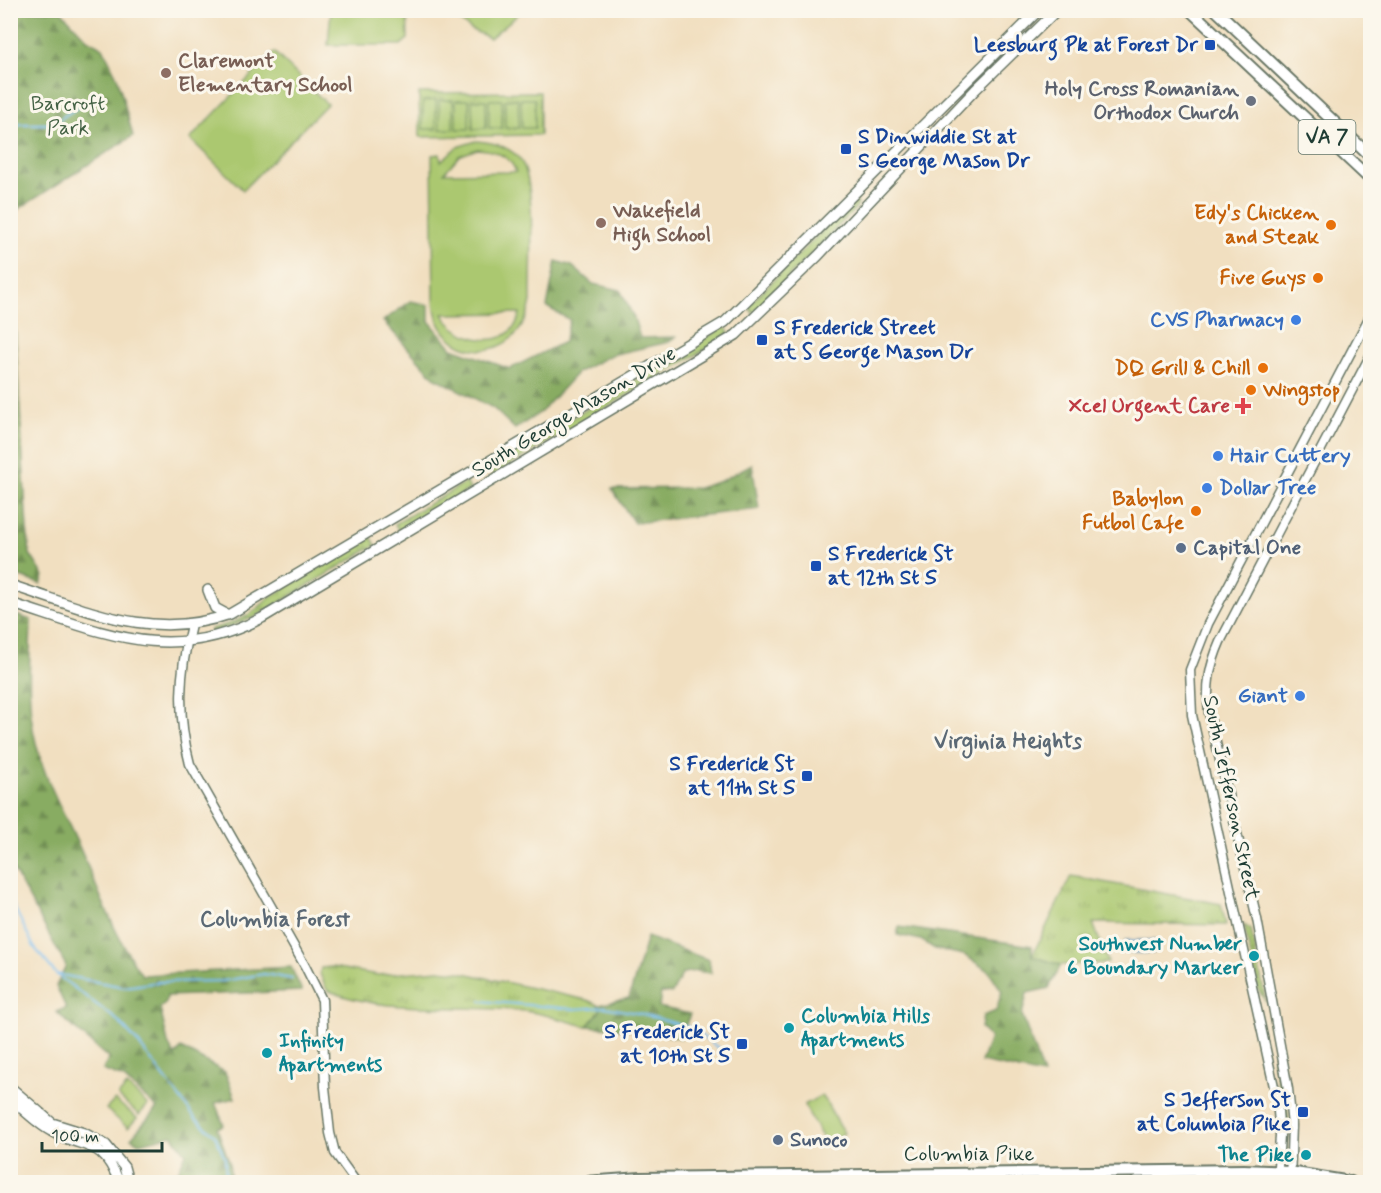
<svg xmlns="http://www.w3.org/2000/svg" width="1381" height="1193" viewBox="0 0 1381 1193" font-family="Mynerve,sans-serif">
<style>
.grass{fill:url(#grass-tufts);stroke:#658252;stroke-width:1.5}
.forest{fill:url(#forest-firs);stroke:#54744b;stroke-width:1.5}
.garden{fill:#abc86f;stroke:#658252;stroke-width:1.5;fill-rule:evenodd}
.water{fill:url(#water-rules);stroke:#4c7e92;stroke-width:1.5}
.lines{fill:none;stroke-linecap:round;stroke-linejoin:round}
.stream{stroke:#7abff1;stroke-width:2}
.tertiary-casing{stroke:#687665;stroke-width:11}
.secondary-casing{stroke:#687665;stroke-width:12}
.primary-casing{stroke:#687665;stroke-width:14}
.tertiary{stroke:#fff;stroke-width:8}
.secondary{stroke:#fff;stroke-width:9}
.primary{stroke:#fff;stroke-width:10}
.transit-dot{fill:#1a4fb4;stroke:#fbf7ec;stroke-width:2}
.education-dot{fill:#8d6e63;stroke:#fbf7ec;stroke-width:2}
.worship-dot{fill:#6b7280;stroke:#fbf7ec;stroke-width:2}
.food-dot{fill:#e8710a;stroke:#fbf7ec;stroke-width:2}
.shop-dot{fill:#3f7fe0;stroke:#fbf7ec;stroke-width:2}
.health-dot{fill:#e0444e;stroke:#fbf7ec;stroke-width:2}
.service-dot{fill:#5c6f8a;stroke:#fbf7ec;stroke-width:2}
.culture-dot{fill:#0f9aa8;stroke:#fbf7ec;stroke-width:2}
.labels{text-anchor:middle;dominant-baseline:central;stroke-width:6;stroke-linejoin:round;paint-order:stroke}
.shield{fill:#fbf7ec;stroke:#61756b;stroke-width:1.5}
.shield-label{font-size:20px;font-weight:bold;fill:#1f3d34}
.transit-label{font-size:21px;font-weight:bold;fill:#164399;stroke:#fbf7ec;text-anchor:end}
.education-label{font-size:21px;font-weight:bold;fill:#785e54;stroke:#fbf7ec;text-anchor:start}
.worship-label{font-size:21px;font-weight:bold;fill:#5b616d;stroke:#fbf7ec;text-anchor:end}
.park-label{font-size:21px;fill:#426043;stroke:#fbf7ec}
.food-label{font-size:21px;font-weight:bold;fill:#c56008;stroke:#fbf7ec;text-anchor:end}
.shop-label{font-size:21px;font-weight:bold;fill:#366cbe;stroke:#fbf7ec;text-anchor:end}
.health-label{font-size:21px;font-weight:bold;fill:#be3a42;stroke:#fbf7ec;text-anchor:end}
.street-label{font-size:21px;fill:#1f3d34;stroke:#fbf7ec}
.service-label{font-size:21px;font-weight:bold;fill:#4e5e75;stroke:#fbf7ec;text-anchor:start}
.culture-label{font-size:21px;font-weight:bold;fill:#0d838f;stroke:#fbf7ec;text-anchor:end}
.neighbourhood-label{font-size:22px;font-weight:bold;fill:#5b6975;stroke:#fbf7ec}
</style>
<defs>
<pattern id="grass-tufts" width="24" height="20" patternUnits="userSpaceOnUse" patternTransform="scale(1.5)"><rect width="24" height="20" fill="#abc86f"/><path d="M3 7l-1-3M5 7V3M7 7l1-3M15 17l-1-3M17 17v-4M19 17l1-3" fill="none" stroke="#8ba45c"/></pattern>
<pattern id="forest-firs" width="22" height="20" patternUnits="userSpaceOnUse" patternTransform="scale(1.5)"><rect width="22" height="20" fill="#88ac62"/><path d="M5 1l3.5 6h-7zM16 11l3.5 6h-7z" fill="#6f8d52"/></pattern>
<pattern id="water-rules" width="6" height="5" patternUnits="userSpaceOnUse" patternTransform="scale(1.5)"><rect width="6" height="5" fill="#7abff1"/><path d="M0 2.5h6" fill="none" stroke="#639cc4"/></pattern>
</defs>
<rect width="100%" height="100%" fill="#fbf7ec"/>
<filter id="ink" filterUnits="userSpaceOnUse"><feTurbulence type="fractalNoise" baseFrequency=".0167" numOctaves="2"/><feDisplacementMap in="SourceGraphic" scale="12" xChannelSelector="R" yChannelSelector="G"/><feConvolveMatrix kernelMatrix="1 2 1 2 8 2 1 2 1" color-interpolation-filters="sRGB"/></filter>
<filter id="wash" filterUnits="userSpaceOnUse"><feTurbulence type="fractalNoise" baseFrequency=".008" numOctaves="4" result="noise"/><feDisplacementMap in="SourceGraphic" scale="24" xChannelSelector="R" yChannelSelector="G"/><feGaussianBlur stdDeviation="1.35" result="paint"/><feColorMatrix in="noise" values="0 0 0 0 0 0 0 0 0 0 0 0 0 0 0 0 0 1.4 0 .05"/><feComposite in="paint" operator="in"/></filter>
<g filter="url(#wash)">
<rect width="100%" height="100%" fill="#f1dfc0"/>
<!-- grass -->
<path class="grass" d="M540,92V135L420,137L419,93Z
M854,199L858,204L857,207L753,313L748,306Z
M725,326L729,333L718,342L493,475L489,468Z
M466,482L470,489L399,531L395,524Z
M371,537L376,545L255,617L212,633L211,629C234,623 253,616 268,598Z
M1071,876L1221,904L1226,925L1093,923L1108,963L1061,965L1032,956Z
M1244,925L1251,930L1266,1002L1258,989Z
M332,967L378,975L439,970L459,972L587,1000L599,1005L600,1011L587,1026C566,1022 545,1013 524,1011C463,1004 384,1015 327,990L320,974L321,968Z
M1277,1056L1289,1122L1286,1156L1283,1153V1107L1273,1059Z"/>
<!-- forest -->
<path class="forest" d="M11,10L61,11L87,39L103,48L117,77L133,136L11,214Z
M10,235L27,529L30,554L44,576L41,584L11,574Z
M556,261L572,266L593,284L620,290L634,318L640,338L676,337L669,342L611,355L578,372L541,412L515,429L493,408L434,377L383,321L411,301L429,305V321L452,348L510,369L564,342L570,320L547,307Z
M752,464L759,509L634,523L612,489L698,488L721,481Z
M11,613L31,620C30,660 26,703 36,743C45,781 66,817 82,853C100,894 116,939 142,975L291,967L302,991L167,996L166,1003L160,1008L168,1043L175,1056L181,1048L225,1072L235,1098L215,1103L224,1125L217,1128L229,1162L231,1182H138L137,1179L178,1172L186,1153L172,1135L139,1143L131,1138L157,1108L123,1078L103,1070L109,1059L56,1012L66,1008L56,986L66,966L11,865Z
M899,927L1032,946V956L1061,965L1049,988L1027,993L1022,1015L1043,1075L981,1062L990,1038L981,1028L983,1016L996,1011L1002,991L989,971L964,955L935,949L921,940L897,935Z
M647,937L709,960L711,973L696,971L683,973L672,993H661L659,1007L690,1014L681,1038L638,1030L587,1026L600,1011L599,1005L629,998Z"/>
<!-- garden -->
<path class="garden" d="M331,10L407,11L408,39L401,45H328Z
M447,11H522L490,38L472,30Z
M274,52L327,104L243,190L190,139Z
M518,99L519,128H505V100Z
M521,99H535V128H522Z
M436,100V129H423V101Z
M439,100H453V129H440Z
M456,100H469V129H456Z
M472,100H486V128L473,129Z
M489,100H502V128H489Z
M476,141C493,142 511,146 521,161C537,185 530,270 531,301C519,369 436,364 434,299L432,155L440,154L441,161L457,147ZM477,149C494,150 510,155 516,172L444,173L459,156ZM520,313C512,353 458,343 443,314Z
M127,1086L148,1105L139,1115L118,1096Z
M822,1095L844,1133L826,1144L804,1105Z
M115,1100L137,1118L128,1128L106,1109Z"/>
<!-- water -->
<path class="water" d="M1125,940H1154V953H1125Z"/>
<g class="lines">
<!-- stream -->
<path class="stream" d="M10,130L20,124H55C62,117 79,105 89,103
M10,899L34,947L56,974L117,1020L139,1044L195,1118L215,1135L225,1158L226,1182
M56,974L124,987L159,982L223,981L264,974L292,979
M481,1001L574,1009L605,1007L642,1014L691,1028L728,1055"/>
</g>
</g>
<g filter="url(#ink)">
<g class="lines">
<defs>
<path id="tertiary" d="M191,625C179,673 177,716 190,764L305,966L322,1000L325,1087L330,1133L335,1153L356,1182
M1277,1182L1280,1135L1277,1100L1192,715L1190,670L1208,624L1370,316
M1290,1182L1292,1125L1288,1089L1257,919L1209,713C1206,687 1209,667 1220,642L1370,356"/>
<path id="secondary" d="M10,585C86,609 151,642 230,614L725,322L1039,10
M208,590L215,608L228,615
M10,603C103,632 169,666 262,618L736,335L818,256L975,90L1057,10
M10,1087L52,1123L84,1133L106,1145L124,1167L128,1182
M10,1098C23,1109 36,1123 51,1131C84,1151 101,1136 119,1182"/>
<path id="primary" d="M1190,10L1370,179
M1216,10L1370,156
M586,1182L641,1178L1244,1170L1289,1172L1351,1182
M1137,1182H1251"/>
</defs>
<!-- tertiary casing -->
<use href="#tertiary" class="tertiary-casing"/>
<!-- secondary casing -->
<use href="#secondary" class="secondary-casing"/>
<!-- primary casing -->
<use href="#primary" class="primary-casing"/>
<!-- tertiary -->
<use href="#tertiary" class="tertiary"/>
<!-- secondary -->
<use href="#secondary" class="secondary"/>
<!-- primary -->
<use href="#primary" class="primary"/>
</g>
</g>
<!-- markers -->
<g class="transit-dot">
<rect x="1204" y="39" width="12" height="12" rx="3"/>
<rect x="840" y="143" width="12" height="12" rx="3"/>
<rect x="756" y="334" width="12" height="12" rx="3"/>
<rect x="810" y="560" width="12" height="12" rx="3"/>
<rect x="801" y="770" width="12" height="12" rx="3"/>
<rect x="736" y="1038" width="12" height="12" rx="3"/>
<rect x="1297" y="1106" width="12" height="12" rx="3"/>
</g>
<g class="education-dot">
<circle cx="166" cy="73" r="6"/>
<circle cx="601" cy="223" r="6"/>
</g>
<circle class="worship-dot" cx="1251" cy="101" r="6"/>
<g class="food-dot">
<circle cx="1331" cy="225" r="6"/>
<circle cx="1318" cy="278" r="6"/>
<circle cx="1263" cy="368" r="6"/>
<circle cx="1251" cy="390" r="6"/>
<circle cx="1196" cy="511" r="6"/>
</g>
<g class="shop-dot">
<circle cx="1296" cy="320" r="6"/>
<circle cx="1218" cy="456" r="6"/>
<circle cx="1207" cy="488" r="6"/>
<circle cx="1300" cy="696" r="6"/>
</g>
<path class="health-dot" d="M1240 397h6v6h6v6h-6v6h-6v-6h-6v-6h6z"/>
<g class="service-dot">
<circle cx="1181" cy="548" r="6"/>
<circle cx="778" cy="1140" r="6"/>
</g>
<g class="culture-dot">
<circle cx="1254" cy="956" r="6"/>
<circle cx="789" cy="1028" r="6"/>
<circle cx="267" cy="1053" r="6"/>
<circle cx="1306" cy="1155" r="6"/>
</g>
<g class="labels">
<!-- shield labels -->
<rect class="shield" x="1298.5" y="120" width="57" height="34" rx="4.5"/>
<g class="shield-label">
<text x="1327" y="137">VA 7</text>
</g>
<!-- transit labels -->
<g class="transit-label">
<text x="1198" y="45">Leesburg Pk at Forest Dr</text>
<text x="858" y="137" text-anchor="start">S Dinwiddie St at<tspan x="858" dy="24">S George Mason Dr</tspan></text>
<text x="774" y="328" text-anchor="start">S Frederick Street<tspan x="774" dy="24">at S George Mason Dr</tspan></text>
<text x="828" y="554" text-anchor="start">S Frederick St<tspan x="828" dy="24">at 12th St S</tspan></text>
<text x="795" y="764">S Frederick St<tspan x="795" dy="24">at 11th St S</tspan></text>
<text x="730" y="1032">S Frederick St<tspan x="730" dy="24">at 10th St S</tspan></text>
<text x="1291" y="1100">S Jefferson St<tspan x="1291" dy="24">at Columbia Pike</tspan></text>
</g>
<!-- education labels -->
<g class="education-label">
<text x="178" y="61">Claremont<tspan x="178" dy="24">Elementary School</tspan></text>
<text x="613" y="211">Wakefield<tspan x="613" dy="24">High School</tspan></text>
</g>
<!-- worship labels -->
<g class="worship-label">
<text x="1239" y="89">Holy Cross Romanian<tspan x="1239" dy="24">Orthodox Church</tspan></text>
</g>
<!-- park labels -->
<g class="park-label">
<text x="68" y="104">Barcroft<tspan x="68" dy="24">Park</tspan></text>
</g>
<!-- food labels -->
<g class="food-label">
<text x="1319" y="213">Edy's Chicken<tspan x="1319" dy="24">and Steak</tspan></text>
<text x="1306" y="278">Five Guys</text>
<text x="1251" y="368">DQ Grill &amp; Chill</text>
<text x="1263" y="390" text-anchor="start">Wingstop</text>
<text x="1184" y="499">Babylon<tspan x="1184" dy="24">Futbol Cafe</tspan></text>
</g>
<!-- shop labels -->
<g class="shop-label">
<text x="1284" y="320">CVS Pharmacy</text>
<text x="1230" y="456" text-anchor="start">Hair Cuttery</text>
<text x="1219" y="488" text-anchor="start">Dollar Tree</text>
<text x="1288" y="696">Giant</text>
</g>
<!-- health labels -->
<g class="health-label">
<text x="1230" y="406">Xcel Urgent Care</text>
</g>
<!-- street labels -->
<g class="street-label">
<text transform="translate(574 412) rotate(-31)">South George Mason Drive</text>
<text transform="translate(1231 798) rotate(78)">South Jefferson Street</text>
<text x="969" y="1154">Columbia Pike</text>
</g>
<!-- service labels -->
<g class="service-label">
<text x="1193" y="548">Capital One</text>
<text x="790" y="1140">Sunoco</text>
</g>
<!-- culture labels -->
<g class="culture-label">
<text x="1242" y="944">Southwest Number<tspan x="1242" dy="24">6 Boundary Marker</tspan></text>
<text x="801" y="1016" text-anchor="start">Columbia Hills<tspan x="801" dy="24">Apartments</tspan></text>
<text x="279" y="1041" text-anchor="start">Infinity<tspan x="279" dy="24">Apartments</tspan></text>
<text x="1294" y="1155">The Pike</text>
</g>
<!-- neighbourhood labels -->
<g class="neighbourhood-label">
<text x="1008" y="742">Virginia Heights</text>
<text x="275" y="920">Columbia Forest</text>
</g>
</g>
<!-- margin -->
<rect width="1381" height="1193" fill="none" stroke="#fbf7ec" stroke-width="36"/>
<!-- scale -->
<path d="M42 1142v9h120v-9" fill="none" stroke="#1f3d34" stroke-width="3"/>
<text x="51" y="1142" font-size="18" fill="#1f3d34" stroke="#fbf7ec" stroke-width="4.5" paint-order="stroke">100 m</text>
</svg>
